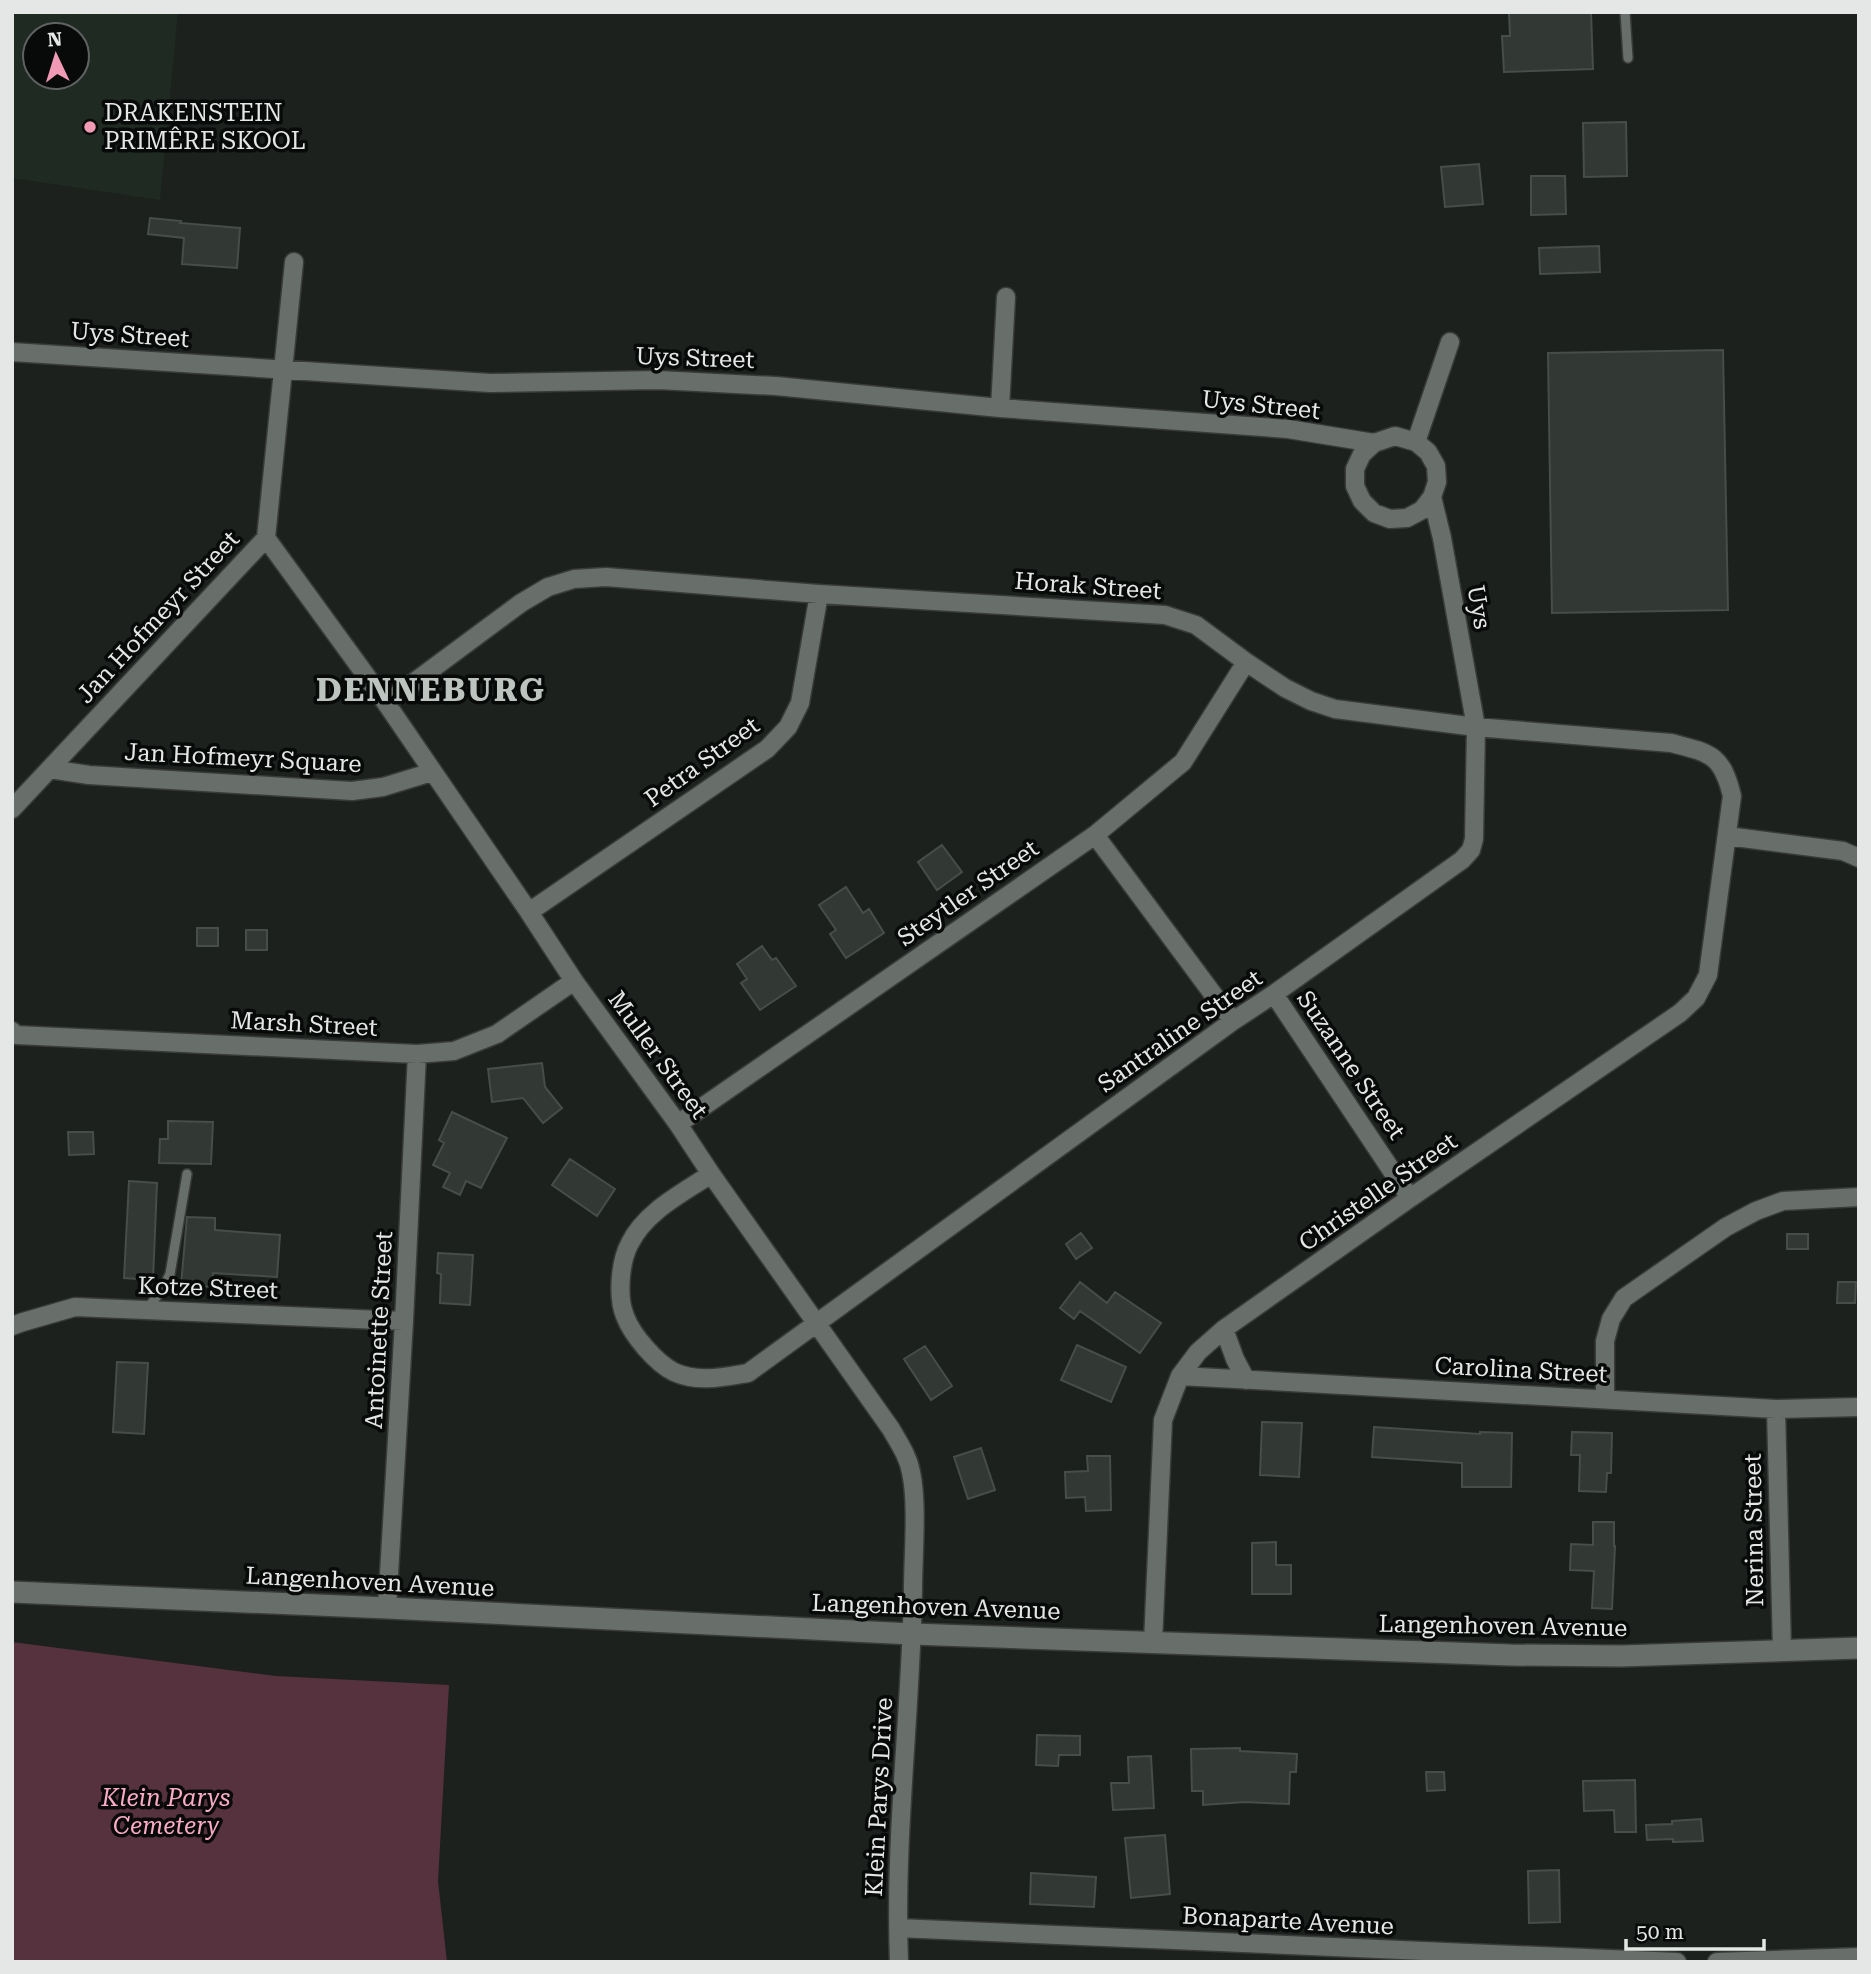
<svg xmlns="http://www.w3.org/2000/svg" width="1871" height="1974" viewBox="0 0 1871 1974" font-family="'Roboto Serif',serif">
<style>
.built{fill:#1f2a23;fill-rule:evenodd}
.green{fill:#56313e}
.building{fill:#323834;stroke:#474d49;stroke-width:2}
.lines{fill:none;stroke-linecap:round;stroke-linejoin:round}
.service-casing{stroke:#383b39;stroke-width:12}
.minor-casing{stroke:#383b39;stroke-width:21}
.tertiary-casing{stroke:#383b39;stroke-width:24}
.service{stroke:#686e6a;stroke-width:9}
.minor{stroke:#686e6a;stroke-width:18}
.tertiary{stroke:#686e6a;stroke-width:21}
.poi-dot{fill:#f09ab6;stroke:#080a09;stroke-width:2.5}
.labels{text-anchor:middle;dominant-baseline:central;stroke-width:7;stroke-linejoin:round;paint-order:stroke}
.poi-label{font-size:24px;fill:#e4e7e5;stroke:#080a09;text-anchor:start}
.street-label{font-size:24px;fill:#e4e7e5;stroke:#080a09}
.park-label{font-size:24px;font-style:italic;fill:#fbabc5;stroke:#080a09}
.district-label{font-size:32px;font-weight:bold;letter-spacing:2px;fill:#bdc4bf;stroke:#080a09}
</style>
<rect width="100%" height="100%" fill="#1c211e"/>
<!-- built -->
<path class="built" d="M12,12H178L160,200L12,178ZM35,35H77V77H35Z"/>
<!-- green -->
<path class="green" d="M12,1642L276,1676L449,1685L438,1881L447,1962H12Z"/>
<!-- building -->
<path class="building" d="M1509,12H1591L1593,69L1504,72L1502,36H1510Z
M1626,122L1627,176L1584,177L1583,123Z
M1479,164L1483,204L1445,207L1441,167Z
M1531,176H1565L1566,214L1531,215Z
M150,218L181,221L180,223L240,228L237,268L182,264L184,238L148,234Z
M1599,246L1600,272L1540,274L1539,248Z
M1723,350L1728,610L1552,613L1548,353Z
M942,845L962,872L937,890L918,862Z
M846,887L863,913L869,909L884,933L846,958L830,934L836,930L819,905Z
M197,928H218V946H197Z
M246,930H267V950H246Z
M762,946L772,960L776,958L796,986L760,1010L741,983L747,979L737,964Z
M542,1063L545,1087L562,1108L543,1123L523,1098L492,1102L488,1069Z
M452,1112L507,1138L481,1188L466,1181L460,1195L443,1187L450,1173L433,1165L444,1143L439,1140Z
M168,1121L213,1122L211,1164L159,1163L160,1139H168Z
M68,1132H93L94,1154L69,1155Z
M570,1159L615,1189L597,1216L552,1185Z
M129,1181L157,1183L153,1280L124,1278Z
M187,1217L215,1218V1230L280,1235L277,1277L213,1273L212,1287L181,1285Z
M1081,1233L1092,1248L1076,1259L1066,1244Z
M1787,1234H1808V1249H1787Z
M438,1253L473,1255L470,1305L440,1303L441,1274L437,1273Z
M1080,1282L1107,1303L1115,1292L1161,1323L1140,1353L1080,1311L1074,1319L1060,1308Z
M1838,1282H1856L1855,1303H1837Z
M1077,1345L1126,1367L1111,1402L1061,1380Z
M925,1346L952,1386L931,1400L904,1359Z
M117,1362L148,1363L144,1434L113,1432Z
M1262,1422L1302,1423L1299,1477L1260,1475Z
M1374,1427L1480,1434V1432L1512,1433L1511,1487H1462V1463L1372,1457Z
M1572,1432L1612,1433L1611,1473H1607L1606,1492L1579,1491L1580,1455H1571Z
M981,1448L995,1490L968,1499L954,1457Z
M1087,1456H1110L1111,1510L1086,1511L1085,1497L1066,1498L1065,1472L1088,1471Z
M1593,1522H1614V1546H1615L1612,1609L1592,1608L1594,1571L1570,1570L1571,1544L1593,1545Z
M1276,1542V1565H1291V1594H1252V1543Z
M1037,1735L1080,1736V1755H1059L1058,1766L1036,1765Z
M1240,1748V1751L1297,1754L1296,1772H1290L1289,1804L1245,1802L1203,1805V1791H1192L1191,1749Z
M1151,1756L1154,1808L1113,1810L1111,1783H1129L1128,1757Z
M1426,1772H1444L1445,1790L1427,1791Z
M1635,1780L1636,1832H1615L1614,1810L1584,1811L1583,1781Z
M1701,1819L1703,1841L1673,1842V1839L1647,1840L1646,1825L1672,1824V1821Z
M1165,1835L1170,1894L1131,1898L1125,1838Z
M1559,1870L1560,1922L1529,1923L1528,1871Z
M1031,1873L1096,1877L1094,1907L1030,1904Z"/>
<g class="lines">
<defs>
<path id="service" d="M1625,12L1628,58
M146,1310L162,1290L170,1274L187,1174"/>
<path id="minor" d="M12,352L490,383L658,380L776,386L1000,408L1288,429L1374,443L1395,436L1416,442L1428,452L1436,466L1437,482L1432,497L1422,510L1407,518L1390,519L1374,513L1362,501L1355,486V469L1362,454L1374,443
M1000,408L1006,297
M1416,442L1450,342
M266,538L386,703L529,912L574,981L678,1124L711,1174L891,1429C899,1443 908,1456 911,1472C918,1505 913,1554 913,1589C911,1713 894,1837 899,1962
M386,703L521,603L548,587L574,579L606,577L819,594L1165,615L1196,625L1246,662L1285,688L1311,701L1335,709L1476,727L1671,743C1710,753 1722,754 1732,796L1708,975L1696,998L1680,1013L1410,1198L1224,1329L1198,1352L1180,1376L1163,1420L1153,1642
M50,769L89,775L352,791L383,787L432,772
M12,809L266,538L294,262
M1095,835L1233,1021
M1727,836L1843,851L1859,858
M529,912L767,749L788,727L800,703L819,594
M1274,994L1410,1198
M12,1031L16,1035L417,1054L454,1051L497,1034L574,981
M678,1124L1095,835L1183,762L1246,662
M711,1174C683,1193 646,1211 630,1243C620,1261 617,1297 625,1316C632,1335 656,1363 674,1372C698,1383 724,1377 748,1373L1233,1021L1274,994L1462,860L1471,850L1474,839L1476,727L1442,538L1432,497
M12,1326L23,1322L75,1307L404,1321
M1224,1329L1235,1359L1246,1380
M1180,1376L1776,1409L1859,1407
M1605,1399V1341L1611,1319L1624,1298L1726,1227L1756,1211L1783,1201L1859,1197
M1776,1409L1782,1650
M387,1608L404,1321L417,1054
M898,1928L1677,1962
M1717,1962L1859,1957"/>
<path id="tertiary" d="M12,1592L387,1608L912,1634L1511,1655L1621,1656L1859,1648"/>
</defs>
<!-- service casing -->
<use href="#service" class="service-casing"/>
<!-- minor casing -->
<use href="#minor" class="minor-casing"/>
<!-- tertiary casing -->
<use href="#tertiary" class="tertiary-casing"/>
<!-- service -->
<use href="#service" class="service"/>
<!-- minor -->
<use href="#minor" class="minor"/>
<!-- tertiary -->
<use href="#tertiary" class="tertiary"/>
</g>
<!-- markers -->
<circle class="poi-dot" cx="90" cy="127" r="7"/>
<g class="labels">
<!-- poi labels -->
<g class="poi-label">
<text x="104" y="113">DRAKENSTEIN<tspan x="104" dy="28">PRIMÊRE SKOOL</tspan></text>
</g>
<!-- street labels -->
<g class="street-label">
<text transform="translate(130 335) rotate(4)">Uys Street</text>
<text transform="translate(695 358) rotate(2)">Uys Street</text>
<text transform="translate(1261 405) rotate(6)">Uys Street</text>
<text transform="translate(1088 586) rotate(4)">Horak Street</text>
<text transform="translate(1479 607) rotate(80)">Uys</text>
<text transform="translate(158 617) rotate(-47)">Jan Hofmeyr Street</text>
<text transform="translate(243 758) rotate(3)">Jan Hofmeyr Square</text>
<text transform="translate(702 762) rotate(-36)">Petra Street</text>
<text transform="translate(968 893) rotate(-35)">Steytler Street</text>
<text transform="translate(304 1024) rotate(3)">Marsh Street</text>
<text transform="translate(1180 1031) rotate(-35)">Santraline Street</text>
<text transform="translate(658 1055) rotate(54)">Muller Street</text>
<text transform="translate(1351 1065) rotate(56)">Suzanne Street</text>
<text transform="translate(1378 1192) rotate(-35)">Christelle Street</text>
<text transform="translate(208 1288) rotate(2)">Kotze Street</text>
<text transform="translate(379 1330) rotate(-87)">Antoinette Street</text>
<text transform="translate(1521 1370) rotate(3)">Carolina Street</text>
<text transform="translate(1754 1530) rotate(-91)">Nerina Street</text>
<text transform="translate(370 1582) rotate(3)">Langenhoven Avenue</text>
<text transform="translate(936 1607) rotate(2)">Langenhoven Avenue</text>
<text transform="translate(1503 1626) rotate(1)">Langenhoven Avenue</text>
<text transform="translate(879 1797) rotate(-87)">Klein Parys Drive</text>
<text transform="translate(1288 1921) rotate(3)">Bonaparte Avenue</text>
</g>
<!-- park labels -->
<g class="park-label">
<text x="166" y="1798">Klein Parys<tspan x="166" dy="28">Cemetery</tspan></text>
</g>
<!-- district labels -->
<g class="district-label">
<text x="431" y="690">DENNEBURG</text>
</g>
</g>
<!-- border -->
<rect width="1871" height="1974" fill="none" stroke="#e4e7e5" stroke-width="28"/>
<!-- north arrow -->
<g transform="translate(56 56) rotate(356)"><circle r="33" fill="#080a09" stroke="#606261" stroke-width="2"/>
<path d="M0-5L12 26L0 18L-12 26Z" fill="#f09ab6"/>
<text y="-10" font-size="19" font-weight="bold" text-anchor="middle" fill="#e4e7e5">N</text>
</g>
<!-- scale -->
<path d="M1626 1939v10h138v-10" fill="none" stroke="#e4e7e5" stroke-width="3.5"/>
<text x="1636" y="1939" font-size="21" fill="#e4e7e5" stroke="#080a09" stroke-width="5" paint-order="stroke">50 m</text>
</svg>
